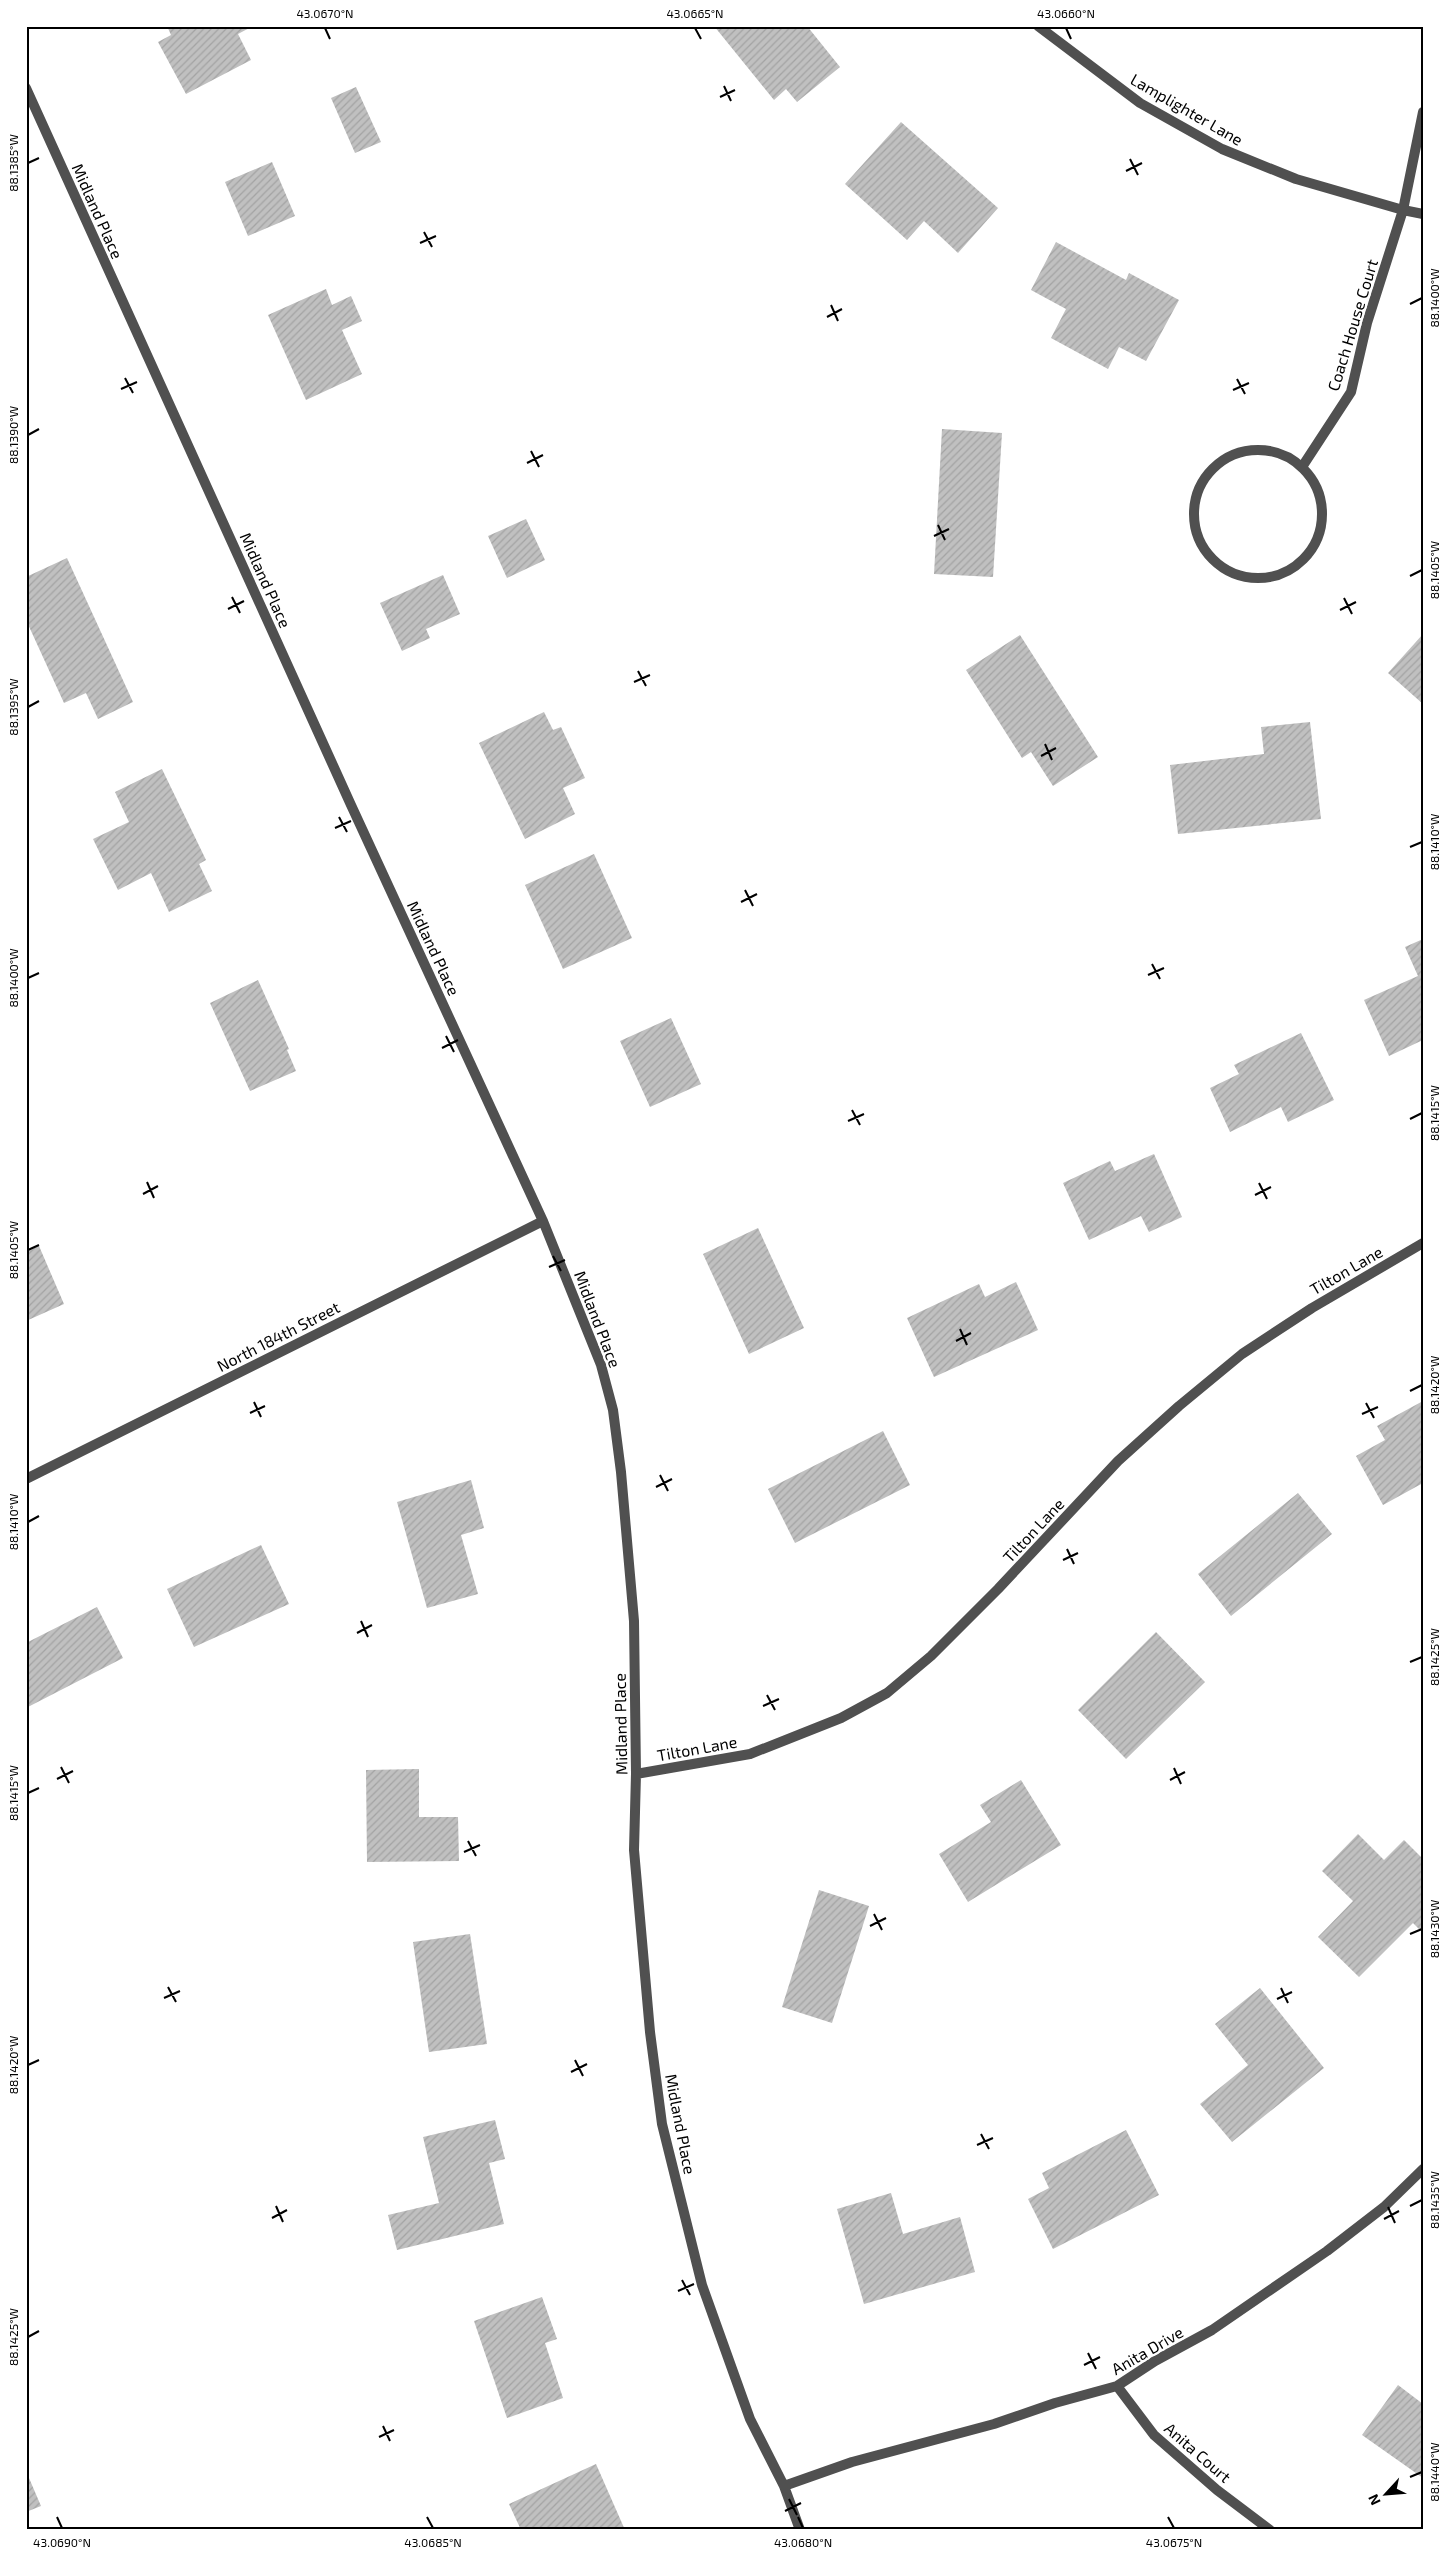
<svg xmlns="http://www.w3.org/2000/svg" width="1449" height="2556" viewBox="0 0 1449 2556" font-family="'Exo 2',sans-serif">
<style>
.building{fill:url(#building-hatch)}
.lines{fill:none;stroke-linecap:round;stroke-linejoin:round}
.minor{stroke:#505050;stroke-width:10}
.ticks{fill:none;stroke:#000;stroke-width:2}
.labels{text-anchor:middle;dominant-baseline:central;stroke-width:4.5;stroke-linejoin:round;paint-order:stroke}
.street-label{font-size:16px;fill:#000;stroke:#fff}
.neatline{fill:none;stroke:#000;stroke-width:2}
.ticks-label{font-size:12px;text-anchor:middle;fill:#000}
</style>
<defs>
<pattern id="building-hatch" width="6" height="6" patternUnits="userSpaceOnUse" patternTransform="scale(1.25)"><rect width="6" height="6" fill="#c0c0c0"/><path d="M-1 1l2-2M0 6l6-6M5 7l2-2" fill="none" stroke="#a3a3a3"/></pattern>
</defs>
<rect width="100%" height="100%" fill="#fff"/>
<!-- building -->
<path class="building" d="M167,26H253L238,34L251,60L186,94L158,42L171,35Z
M714,26H807L840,67L797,102L786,89L774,100Z
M356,87L381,142L355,153L331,98Z
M901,122L998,208L958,253L924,221L907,240L845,184Z
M272,162L295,216L248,236L225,182Z
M1056,242L1126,280L1129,273L1179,300L1146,361L1119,347L1108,369L1051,338L1066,309L1031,290Z
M326,289L332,305L351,296L362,321L342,330L362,374L306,400L268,315Z
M942,429L1002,433L993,577L934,574Z
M526,519L545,560L507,578L488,536Z
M67,558L133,702L98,719L86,693L64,703L26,620V577Z
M443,575L460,614L426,629L430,638L402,651L380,603Z
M1423,634V704L1388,673Z
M1020,635L1098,757L1053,786L1031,752L1022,758L966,670Z
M544,712L553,730L561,727L585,778L563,788L575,814L525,839L479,743Z
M1310,722L1321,819L1178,834L1170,765L1264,754L1261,727Z
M162,769L206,860L199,864L212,891L169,912L151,873L118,890L93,839L129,822L115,792Z
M594,854L632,938L563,969L525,885Z
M1423,939V1040L1389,1056L1364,1000L1418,976L1405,947Z
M258,980L289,1049L287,1050L296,1071L250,1091L210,1003Z
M671,1018L701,1084L650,1107L620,1041Z
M1301,1033L1334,1100L1288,1122L1281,1107L1230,1132L1210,1088L1239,1074L1234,1065Z
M1154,1154L1182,1217L1149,1232L1141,1216L1089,1240L1063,1183L1110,1161L1115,1171Z
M758,1228L804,1328L749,1354L703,1254Z
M39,1246L64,1304L26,1321V1252Z
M1016,1282L1038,1330L934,1377L907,1318L979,1284L985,1297Z
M1423,1401V1483L1383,1505L1356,1456L1385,1440L1377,1426Z
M883,1431L910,1485L795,1543L768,1489Z
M471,1480L484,1528L461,1535L478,1594L427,1608L397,1502Z
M1298,1493L1332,1534L1231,1616L1198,1574Z
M261,1545L289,1604L194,1647L167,1589Z
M97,1607L123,1658L26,1708V1643Z
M1156,1632L1205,1682L1126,1759L1078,1710Z
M419,1769V1817H458L459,1861L367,1862L366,1770Z
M1021,1780L1061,1845L968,1902L939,1854L991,1822L980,1805Z
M1358,1834L1384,1860L1404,1840L1423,1859V1933L1413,1923L1359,1977L1318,1937L1353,1901L1322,1871Z
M819,1890L869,1906L832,2023L782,2007Z
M470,1934L487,2044L429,2052L413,1942Z
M1260,1988L1324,2068L1232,2142L1200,2104L1248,2065L1215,2024Z
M495,2120L505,2159L489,2163L504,2224L397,2250L388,2215L439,2203L423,2137Z
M1126,2130L1159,2195L1053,2249L1028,2199L1049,2188L1042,2173Z
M891,2193L903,2234L960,2217L975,2272L864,2304L837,2209Z
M542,2297L557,2339L545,2343L563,2398L507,2418L474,2321Z
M1398,2385L1423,2404V2478L1362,2435Z
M596,2464L625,2530H521L509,2504Z
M26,2471L41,2506L26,2512Z"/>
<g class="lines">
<!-- minor -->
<path class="minor" d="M1038,26L1140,103L1222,149L1296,179L1403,210L1423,214
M26,88L351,805L543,1221L601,1365L613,1410L621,1472L634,1621L636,1774L634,1850L650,2032L662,2124L702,2285L750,2419L784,2486L800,2530
M1194 514a64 64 0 1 1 128 0a64 64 0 1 1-128 0Z
M1302,467L1351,392L1367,323L1403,210L1423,112
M26,1479L543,1221
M636,1774L750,1754L841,1718L887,1693L931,1656L998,1589L1118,1461L1179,1406L1242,1354L1312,1308L1423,1243
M1117,2386L1154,2435L1217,2490L1270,2530
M784,2486L852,2462L994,2424L1055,2403L1117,2386L1155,2361L1212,2330L1327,2251L1384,2207L1423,2169"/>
</g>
<!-- ticks -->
<path class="ticks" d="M325,28L330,39M695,28L701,39M1066,28L1071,39M724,86L731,101M720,97L735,90M1130,159L1138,175M28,163L39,158M1126,171L1142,163M424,232L432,247M420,243L436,236M1410,304L1422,298M831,305L838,321M827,317L842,309M125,378L133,393M1237,379L1245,394M121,389L137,382M1233,390L1249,383M28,435L39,429M531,451L539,467M527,463L543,455M938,525L945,540M934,536L949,529M1410,576L1422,570M232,597L240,613M1344,598L1352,614M228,609L244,601M1340,610L1356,602M638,671L646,686M634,682L650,675M28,707L39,701M1045,744L1052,760M1041,756L1056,748M339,817L347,832M335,828L351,821M1410,847L1422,842M745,890L753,906M741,902L757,894M1152,964L1160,979M1148,975L1164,968M28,978L39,973M446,1036L454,1052M442,1048L458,1040M852,1110L860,1125M1410,1119L1422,1113M848,1121L864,1114M147,1182L154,1198M1259,1183L1267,1199M143,1194L158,1186M1255,1195L1271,1187M28,1250L39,1245M553,1256L561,1271M549,1267L565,1260M960,1329L967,1345M956,1341L971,1333M1410,1391L1422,1385M254,1402L261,1417M1366,1403L1374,1418M250,1413L265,1406M1362,1414L1378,1407M660,1475L668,1491M656,1487L672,1479M28,1522L39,1516M1067,1549L1074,1564M1063,1560L1078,1553M361,1621L368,1637M357,1633L372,1625M1410,1662L1422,1657M767,1695L775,1710M763,1706L779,1699M61,1767L69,1783M1174,1768L1181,1784M57,1779L73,1771M1170,1780L1185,1772M28,1793L39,1788M468,1841L476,1856M464,1852L480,1845M874,1914L882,1930M870,1926L886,1918M1410,1934L1422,1929M168,1987L176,2002M1281,1988L1288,2003M164,1998L180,1991M1277,1999L1292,1992M575,2060L583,2076M28,2065L39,2060M571,2072L587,2064M981,2134L989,2149M977,2145L993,2138M276,2206L283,2222M1410,2206L1422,2200M1388,2207L1395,2223M272,2218L287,2210M1384,2219L1399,2211M682,2280L690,2295M678,2291L694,2284M28,2337L39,2331M1088,2353L1096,2369M1084,2365L1100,2357M383,2426L390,2441M379,2437L394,2430M1410,2477L1422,2472M789,2499L797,2515M785,2511L801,2503M57,2517L62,2528M427,2517L433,2528M798,2517L803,2528M1168,2517L1174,2528"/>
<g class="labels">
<!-- street labels -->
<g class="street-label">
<text transform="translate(1187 109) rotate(30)">Lamplighter Lane</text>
<text transform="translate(98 211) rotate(66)">Midland Place</text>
<text transform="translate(1352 325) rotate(-73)">Coach House Court</text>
<text transform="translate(266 580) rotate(66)">Midland Place</text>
<text transform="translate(434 948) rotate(65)">Midland Place</text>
<text transform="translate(1346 1270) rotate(-30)">Tilton Lane</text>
<text transform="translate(598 1319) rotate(69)">Midland Place</text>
<text transform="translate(278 1336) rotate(-27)">North 184th Street</text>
<text transform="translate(1033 1530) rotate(-47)">Tilton Lane</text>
<text transform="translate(620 1724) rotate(-91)">Midland Place</text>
<text transform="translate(697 1748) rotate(-10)">Tilton Lane</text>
<text transform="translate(681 2124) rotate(79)">Midland Place</text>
<text transform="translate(1147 2350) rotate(-30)">Anita Drive</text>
<text transform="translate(1198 2452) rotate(41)">Anita Court</text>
</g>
</g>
<!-- border -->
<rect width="1449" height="2556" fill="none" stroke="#ffffff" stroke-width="55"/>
<!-- north arrow -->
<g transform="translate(1386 2494) rotate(244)" stroke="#ffffff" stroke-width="4" paint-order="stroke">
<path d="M0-4L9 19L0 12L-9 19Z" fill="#000000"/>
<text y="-8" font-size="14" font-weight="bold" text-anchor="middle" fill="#000000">N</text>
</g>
<rect x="28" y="28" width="1394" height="2500" class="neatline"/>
<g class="ticks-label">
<text x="325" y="18">43.0670°N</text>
<text x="695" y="18">43.0665°N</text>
<text x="1066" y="18">43.0660°N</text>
<text transform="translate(14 163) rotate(-90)" y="4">88.1385°W</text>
<text transform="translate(1435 298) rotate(-90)" y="4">88.1400°W</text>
<text transform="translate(14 435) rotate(-90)" y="4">88.1390°W</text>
<text transform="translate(1435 570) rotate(-90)" y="4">88.1405°W</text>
<text transform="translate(14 707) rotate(-90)" y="4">88.1395°W</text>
<text transform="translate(1435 842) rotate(-90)" y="4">88.1410°W</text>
<text transform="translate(14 978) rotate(-90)" y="4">88.1400°W</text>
<text transform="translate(1435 1113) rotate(-90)" y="4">88.1415°W</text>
<text transform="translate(14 1250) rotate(-90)" y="4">88.1405°W</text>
<text transform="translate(1435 1385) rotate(-90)" y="4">88.1420°W</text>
<text transform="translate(14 1522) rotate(-90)" y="4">88.1410°W</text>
<text transform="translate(1435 1657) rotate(-90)" y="4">88.1425°W</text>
<text transform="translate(14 1793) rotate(-90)" y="4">88.1415°W</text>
<text transform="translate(1435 1929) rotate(-90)" y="4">88.1430°W</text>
<text transform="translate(14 2065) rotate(-90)" y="4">88.1420°W</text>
<text transform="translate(1435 2200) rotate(-90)" y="4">88.1435°W</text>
<text transform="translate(14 2337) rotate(-90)" y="4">88.1425°W</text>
<text transform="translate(1435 2472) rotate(-90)" y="4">88.1440°W</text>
<text x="62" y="2547">43.0690°N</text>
<text x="433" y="2547">43.0685°N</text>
<text x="803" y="2547">43.0680°N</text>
<text x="1174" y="2547">43.0675°N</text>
</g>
</svg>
